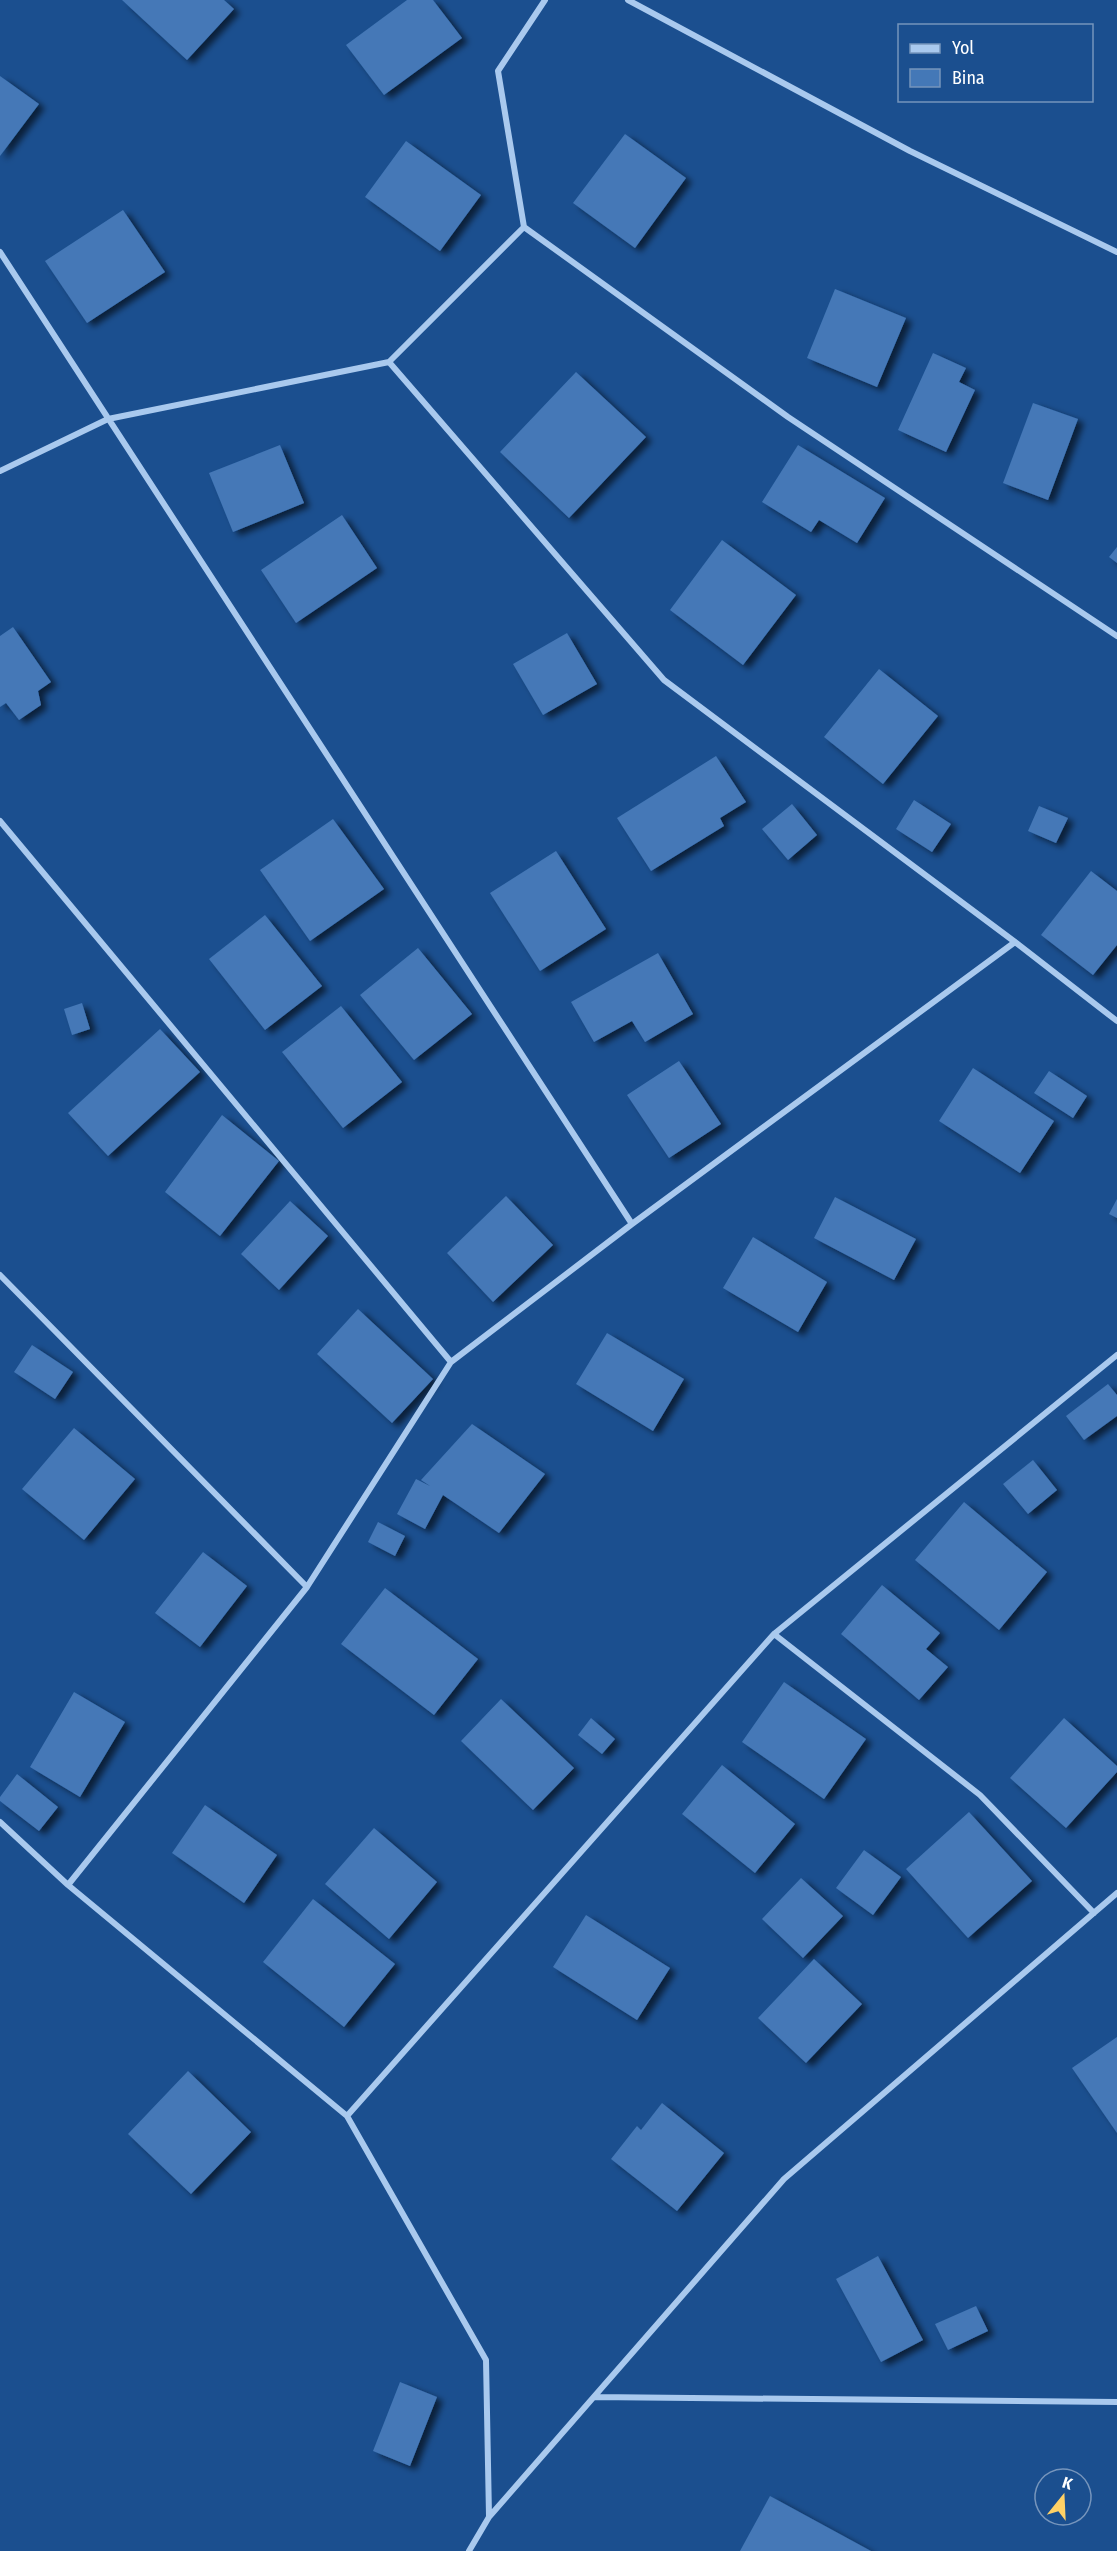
<svg xmlns="http://www.w3.org/2000/svg" width="1117" height="2551" viewBox="0 0 1117 2551" font-family="'Fira Sans Condensed',sans-serif">
<style>
.building{fill:#4478b7;filter:url(#shadow)}
.lines{fill:none;stroke-linecap:round;stroke-linejoin:round}
.minor{stroke:#a9c9ee;stroke-width:6}
</style>
<defs>
<filter id="shadow"><feDropShadow dx="6" dy="4" stdDeviation="3" flood-color="#0009"/></filter>
</defs>
<rect width="100%" height="100%" fill="#1b4f8f"/>
<!-- building -->
<path class="building" d="M122,0H224L234,9L187,60Z
M407,0H433L462,38L384,95L346,45Z
M0,76L39,104L0,156Z
M625,134L686,178L635,248L573,203Z
M406,141L481,195L440,251L365,197Z
M123,210L165,272L87,323L45,261Z
M835,289L906,318L877,387L807,358Z
M933,353L966,368L959,382L975,390L946,452L898,430Z
M576,372L646,437L569,518L500,452Z
M1033,403L1078,419L1048,500L1003,483Z
M280,445L304,503L233,532L209,473Z
M798,445L885,498L857,543L819,520L811,532L762,502Z
M342,515L377,568L296,623L261,570Z
M722,540L796,595L743,665L670,610Z
M1117,547V563L1109,557Z
M13,627L51,682L38,691L41,705L19,720L6,703L0,707V636Z
M567,633L597,684L543,715L513,664Z
M879,669L938,716L883,784L824,737Z
M716,756L746,802L720,818L724,826L651,871L617,818Z
M914,800L951,824L932,852L896,829Z
M792,804L817,835L788,860L762,829Z
M1039,806L1068,818L1056,843L1028,831Z
M333,819L384,889L310,941L260,870Z
M556,851L606,929L540,971L490,893Z
M1091,871L1117,891V945L1093,975L1041,935Z
M265,915L322,986L265,1030L209,959Z
M418,948L472,1014L414,1060L360,995Z
M658,953L693,1014L645,1042L632,1021L594,1042L571,1002Z
M82,1003L90,1029L72,1035L64,1009Z
M341,1006L402,1082L343,1128L282,1052Z
M160,1029L200,1072L108,1156L68,1113Z
M679,1061L721,1124L669,1158L627,1095Z
M973,1068L1054,1121L1020,1173L939,1121Z
M1049,1071L1087,1096L1073,1118L1034,1093Z
M222,1115L279,1161L220,1236L165,1192Z
M506,1196L553,1245L493,1302L447,1253Z
M835,1197L916,1239L894,1280L814,1238Z
M1117,1199V1218L1109,1214Z
M290,1201L328,1236L279,1290L241,1254Z
M753,1237L827,1282L798,1332L723,1288Z
M358,1309L433,1379L392,1423L317,1354Z
M607,1333L684,1379L653,1431L576,1384Z
M32,1345L73,1372L55,1399L14,1372Z
M1108,1384L1117,1395V1416L1084,1440L1066,1416Z
M472,1424L545,1474L499,1533L443,1495L425,1529L397,1514L416,1479L430,1486L421,1480Z
M74,1428L135,1479L84,1540L22,1489Z
M1033,1460L1057,1490L1028,1514L1003,1484Z
M964,1502L1047,1572L999,1630L915,1560Z
M378,1522L405,1536L395,1556L368,1542Z
M203,1552L247,1586L200,1647L155,1613Z
M882,1585L940,1633L926,1649L948,1667L919,1700L841,1634Z
M385,1588L478,1659L434,1715L341,1644Z
M784,1682L866,1739L824,1799L742,1742Z
M74,1692L125,1722L80,1797L30,1767Z
M501,1699L574,1768L533,1810L461,1741Z
M591,1718L615,1739L602,1754L578,1735Z
M1064,1718L1117,1766V1772L1066,1828L1010,1778Z
M722,1765L795,1824L755,1873L682,1814Z
M17,1774L58,1807L39,1831L0,1801V1797Z
M205,1805L277,1855L244,1903L172,1853Z
M969,1812L1032,1881L968,1938L906,1869Z
M374,1828L437,1882L389,1939L325,1884Z
M864,1850L901,1877L873,1915L836,1888Z
M801,1878L843,1916L803,1958L762,1919Z
M313,1899L395,1964L344,2027L263,1962Z
M586,1915L670,1968L637,2020L553,1967Z
M814,1959L862,2004L806,2063L758,2018Z
M1117,2037V2133L1072,2068Z
M188,2071L251,2132L191,2194L128,2134Z
M662,2103L724,2153L677,2211L611,2159L637,2126L641,2130Z
M878,2256L923,2340L881,2362L836,2279Z
M976,2306L988,2331L948,2350L935,2324Z
M400,2382L437,2397L410,2466L373,2451Z
M770,2496L871,2551H740Z"/>
<g class="lines">
<!-- minor -->
<path class="minor" d="M545,0L498,71L524,227L788,417L1117,636
M628,0L910,151L1117,252
M0,252L632,1224
M389,362L664,680L1015,942L1117,1021
M0,471L108,419L389,362L524,227
M0,821L451,1362
M0,1275L307,1587
M774,1634L980,1795L1094,1913
M0,1822L68,1885L347,2116L486,2360L489,2516
M68,1885L307,1587L451,1362L632,1224L1015,942
M347,2116L774,1634L1117,1355
M594,2397L1117,2402
M469,2551L489,2517L784,2179L1117,1893"/>
</g>
<!-- legend -->
<rect x="898" y="24" width="195" height="78" fill="#1b4f8f" stroke="#7695bc" stroke-width="1.5"/>
<rect x="910" y="44" width="30" height="9" fill="#a9c9ee" stroke="#7695bc" stroke-width="1.5"/>
<text x="952" y="54" font-size="18" fill="#ffffff">Yol</text>
<rect x="910" y="69" width="30" height="18" fill="#4478b7" stroke="#7695bc" stroke-width="1.5"/>
<text x="952" y="84" font-size="18" fill="#ffffff">Bina</text>
<!-- north arrow -->
<g transform="translate(1063 2497) rotate(18)"><circle r="28" fill="#1b4f8f" stroke="#7695bc" stroke-width="1.5"/>
<path d="M0-4.5L10 22L0 15L-10 22Z" fill="#ffd166"/>
<text y="-9" font-size="16" font-weight="bold" text-anchor="middle" fill="#ffffff">K</text>
</g>
</svg>
